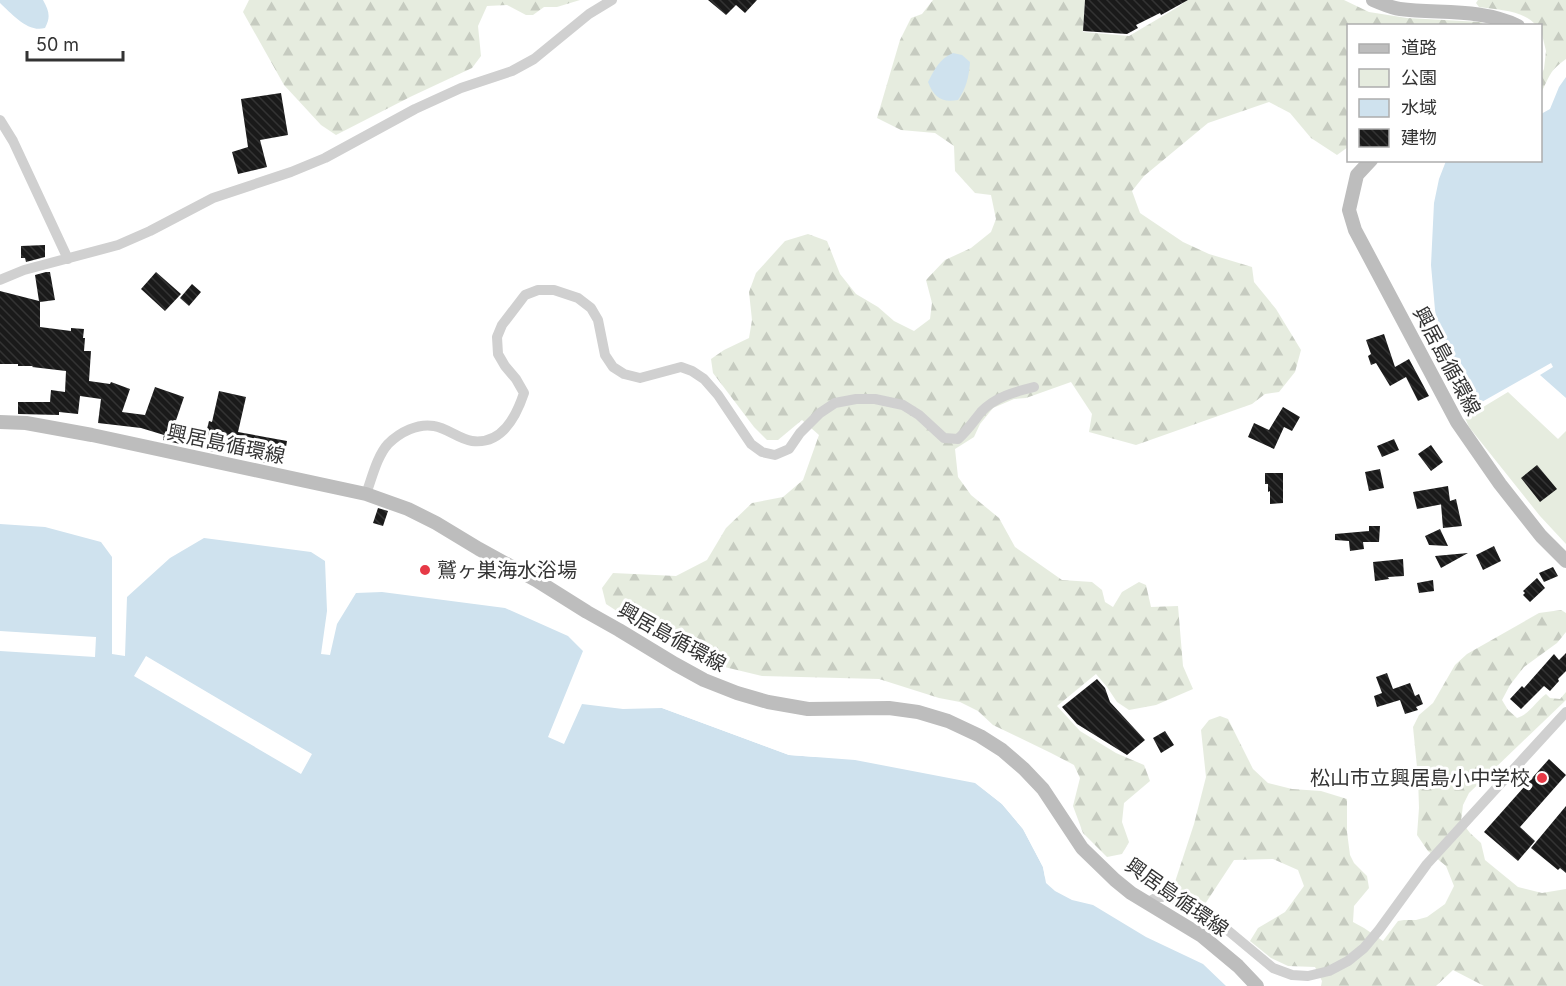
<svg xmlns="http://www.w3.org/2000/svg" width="1566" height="986" viewBox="0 0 1566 986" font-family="Inter,'Noto Sans JP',sans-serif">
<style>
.forest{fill:url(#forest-firs)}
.park{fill:#e6ecdf}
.water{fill:#cfe2ee}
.pier{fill:#fff}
.building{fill:url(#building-back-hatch)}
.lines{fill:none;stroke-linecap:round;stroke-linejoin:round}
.street{stroke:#d0d0d0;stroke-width:10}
.secondary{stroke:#bdbdbd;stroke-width:14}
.poi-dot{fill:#e63946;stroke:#fff;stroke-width:2}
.labels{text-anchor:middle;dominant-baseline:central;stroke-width:6;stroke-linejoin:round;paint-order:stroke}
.street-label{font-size:20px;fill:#333;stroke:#fff}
.poi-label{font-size:20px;fill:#333;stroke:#fff;text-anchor:start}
</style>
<defs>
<pattern id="forest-firs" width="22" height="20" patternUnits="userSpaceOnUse" patternTransform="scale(1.5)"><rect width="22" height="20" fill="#e6ecdf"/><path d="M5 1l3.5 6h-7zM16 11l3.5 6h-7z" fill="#c6cbc0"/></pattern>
<pattern id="building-back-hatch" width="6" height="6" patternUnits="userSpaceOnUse" patternTransform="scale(1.5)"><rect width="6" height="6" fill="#1a1a1a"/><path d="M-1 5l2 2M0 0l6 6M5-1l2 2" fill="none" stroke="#333"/></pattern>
</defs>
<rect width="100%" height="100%" fill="#fff"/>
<!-- forest -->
<path class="forest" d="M249,0H580L557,7H544L533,15H526L507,5L487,6L478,26L481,56L472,68L410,97L336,135L321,125L284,85L243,12Z
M933,0H1085L1083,32L1129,36L1178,7L1187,0H1344L1369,12L1407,18L1481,22L1484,25L1348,26V147L1337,155L1311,138L1290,113L1269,102L1208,123L1144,176L1132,191L1140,213L1183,242L1209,254L1252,267L1254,282L1276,309L1301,350L1295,372L1279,392L1265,394L1252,404L1136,445L1089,432L1092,414L1071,382L1026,398L1014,399L993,408L980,424L974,437L955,449L958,477L971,495L999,518L1015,547L1062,580L1092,582L1102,590L1105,602L1113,607L1122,592L1139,582L1146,585L1151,607L1178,606L1183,666L1193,689L1156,705L1129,710L1117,702L1107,687L1096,674L1057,706L1080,731L1116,753L1144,765L1150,781L1124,803L1122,822L1129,842L1122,854L1107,857L1083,833L1073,806L1080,778L1074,765L1051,753L993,725L978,711L960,702L939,698L879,679L762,676L708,663L643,628L606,604L602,588L613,573L676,576L707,560L726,528L752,503L783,497L803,480L819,435L802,420L778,440H767L754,427L713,373L711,359L724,350L749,338L752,320L749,292L756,273L785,241L808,234L827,241L840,274L856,294L878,307L894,321L914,331L930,319L932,303L926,280L945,260L971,248L991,232L996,219L991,195L975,193L955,171L954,146L935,133L901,130L877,118L900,40L911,18L922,14Z
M1478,0H1566V59C1549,71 1550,76 1541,93V75L1544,69L1546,51L1540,26L1536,25C1523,10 1498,10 1479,7L1476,3Z
M1561,610L1566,613V632L1557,643L1524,667L1510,685L1502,700L1508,710L1517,718C1530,714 1535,702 1546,694L1550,698L1560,699L1566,692V700L1469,793L1463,805L1461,821L1470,833L1481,843L1485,860L1518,887L1542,893L1566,889V986H1484L1453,970L1436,986H1321L1322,981L1315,967L1288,966L1271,958L1250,941L1258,928L1285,912L1304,886L1298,870L1273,859L1234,860L1203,907L1173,888L1194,824L1206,777L1201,730L1209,720L1220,716L1228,719L1253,769L1268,783L1292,789L1321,791L1347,799V832L1350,855L1354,863L1367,876L1369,888L1354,906L1353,922L1364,928L1383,941L1398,921L1404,920H1416L1427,917L1445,904L1454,886L1446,866L1428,851L1417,835L1419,808L1418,777L1413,727L1419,715L1433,703L1455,665L1467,654L1539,613Z"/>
<!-- park -->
<path class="park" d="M1508,392L1558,439L1566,431V544L1540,516L1469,427L1465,418Z"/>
<!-- water -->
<path class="water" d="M0,0H43C49,11 51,17 45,28C28,33 12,14 0,3Z
M953,53L962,55L970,62C969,77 966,89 958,100C941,103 934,97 928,82C935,69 939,59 953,53Z
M1566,77V398L1540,375L1553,367L1551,363L1480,403H1472L1448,364L1440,339L1435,310L1431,265L1434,203L1439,179L1446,161L1540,160L1541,114L1550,109L1559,87Z
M0,524L45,527L101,542L112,557V654L125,656L127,597L170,558L204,538L311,552L325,561L327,611L321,654L330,655L337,624L356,593L382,592L505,608L568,636L583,651L548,737L564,744L582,704L623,709L662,708L789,755L855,760L975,783L1002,804L1023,829L1043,867L1046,883L1055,891L1072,900L1093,905L1146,937L1203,964L1226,986H0Z"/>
<!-- pier -->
<path class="pier" d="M0,631L96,637L95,657L0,651Z
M146,656L312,754L301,774L134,676Z
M659,705H663L790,752L822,754L816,757L789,755L662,708Z
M971,779L977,780L1004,802L1025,827L1046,866L1048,875L1045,877L1043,867L1023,829L1002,804Z"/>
<!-- building -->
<path class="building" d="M708,0H757L745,13L736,5L726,15Z
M1085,0H1188L1161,15L1160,13L1136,25L1138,28L1127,34L1083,31Z
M281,93L288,135L260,140L267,167L238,174L232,152L248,147L241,99Z
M45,245V257L26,262L25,258H21V246Z
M46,272H50L55,300L40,302V327L71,331V328L84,329L83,338H85L84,351H91L89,381L110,384L111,382L130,389L122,412L145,415L155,387L184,397L173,429L205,437L209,421L212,422L219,391L246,397L238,432L287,441L285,453L279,451L277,465L260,462L261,458L224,450L223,454L163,440L164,435L141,428L98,423L101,399L80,396L78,414L59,412V415L18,414V402H50L51,390L65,392L66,371L32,367L33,366H18V364H0V291L39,301L35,275Z
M156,272L181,294L165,311L141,289Z
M192,284L201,292L189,306L180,298Z
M1384,334L1395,367L1409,359L1429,396L1418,401L1406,377L1390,386L1376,363L1371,365L1368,356L1371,354L1366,340Z
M1283,407L1300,417L1292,431L1284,427L1274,449L1248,437L1254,423L1269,430Z
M1394,439L1399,450L1382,457L1377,446Z
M1431,445L1443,462L1431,471L1418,454Z
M1537,465L1557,489L1540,502L1521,478Z
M1380,469L1384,488L1369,491L1365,472Z
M1265,473H1283V503L1270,504V491L1268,492V484H1265Z
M1448,486L1450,501L1456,499L1462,526L1443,528L1441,504H1443L1417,509L1413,492Z
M378,508L388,511L383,526L373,523Z
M1369,526H1380L1379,542H1363L1364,549L1350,551L1349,541L1335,540V534L1369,531Z
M1440,529L1448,546L1429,545L1425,536Z
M1494,546L1501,561L1483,570L1476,555Z
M1468,553L1441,568L1435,556Z
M1403,559L1404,576L1388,577L1389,579L1375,581L1373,562Z
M1553,567L1558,576L1544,582L1539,573Z
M1537,578L1545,588L1530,602L1523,595L1525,593L1523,591Z
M1433,580L1434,591L1419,593L1417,583Z
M1566,653V671L1558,679L1559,681L1550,691L1544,686L1521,709L1510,699L1522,686L1524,688L1554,654L1559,660Z
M1387,673L1393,689L1410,683L1415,696L1419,694L1423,704L1416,707L1418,710L1405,714L1400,700L1377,707L1374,696L1382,693L1376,677Z
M1097,679L1105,688L1110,702L1145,740L1127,755L1077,724L1062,707Z
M1165,731L1174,745L1161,753L1153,738Z
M1549,759L1566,775L1520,827L1535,841L1518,861L1484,832Z
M1566,806V873L1560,868L1558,870L1531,848Z"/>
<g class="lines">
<!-- street -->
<path class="street" d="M0,120L13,141L68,259
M0,280L24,270L118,245L150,231L213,198L291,172L325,158L415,109L461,88L512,71L534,59L589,14L612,0
M366,494C372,478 377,456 388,444C400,432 418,423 434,426C447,428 459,439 472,441C502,445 516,417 524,393L516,379L505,366L498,354L497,337L502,325L525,295L538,290H554L578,298L591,308L598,320L605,355L613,367L624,374L640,378L681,367L692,371L704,379L718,395L751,444L762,452L775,455L789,449L800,433L820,413L835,403L856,399H875L903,405L919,415L944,438L958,439C968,430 973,422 981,412C995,397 1014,392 1034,387
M1147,903L1157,897H1168L1181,902L1208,916L1225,928L1273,968L1292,975L1308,976L1329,971L1348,961L1364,948L1379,930L1427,864L1566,712"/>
<!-- secondary -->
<path class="secondary" d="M1373,0C1381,3 1391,8 1400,9C1440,14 1480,8 1518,26
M1371,160L1357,175L1349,210L1355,230L1457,422L1500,484L1541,536L1566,561
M0,422L26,423L92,435L366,494L408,509L436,523L479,549L536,580L587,612L619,630L675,664L704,680L737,693L768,702L808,709L889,708L918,712L948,721L980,736L1002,750L1024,769L1043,789L1082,848L1115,880L1131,893L1202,936L1238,966L1257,986"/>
</g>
<!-- markers -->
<g class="poi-dot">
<circle cx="425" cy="570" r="6"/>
<circle cx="1542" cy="778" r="6"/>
</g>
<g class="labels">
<!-- street labels -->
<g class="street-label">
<text transform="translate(1447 361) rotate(62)">興居島循環線</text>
<text transform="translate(226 444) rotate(12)">興居島循環線</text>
<text transform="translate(672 637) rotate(29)">興居島循環線</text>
<text transform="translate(1177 897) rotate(35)">興居島循環線</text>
</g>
<!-- poi labels -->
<g class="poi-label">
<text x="437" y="570">鷲ヶ巣海水浴場</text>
<text x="1530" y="778" text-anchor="end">松山市立興居島小中学校</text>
</g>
</g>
<!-- legend -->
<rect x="1347" y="24" width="195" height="138" fill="#ffffff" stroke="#adadad" stroke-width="1.5"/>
<rect x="1359" y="44" width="30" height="9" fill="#bdbdbd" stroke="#adadad" stroke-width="1.5"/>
<text x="1401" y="54" font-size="18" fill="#333333">道路</text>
<rect x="1359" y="69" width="30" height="18" fill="#e6ecdf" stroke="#adadad" stroke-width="1.5"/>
<text x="1401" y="84" font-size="18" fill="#333333">公園</text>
<rect x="1359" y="99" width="30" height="18" fill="#cfe2ee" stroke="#adadad" stroke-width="1.5"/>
<text x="1401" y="114" font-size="18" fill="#333333">水域</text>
<rect x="1359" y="129" width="30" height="18" fill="url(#building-back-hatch)" stroke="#adadad" stroke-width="1.5"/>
<text x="1401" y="144" font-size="18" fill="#333333">建物</text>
<!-- scale -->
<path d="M27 51v9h96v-9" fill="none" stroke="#333333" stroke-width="3"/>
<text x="36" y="51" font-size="18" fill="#333333" stroke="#ffffff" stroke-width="4.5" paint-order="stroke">50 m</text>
</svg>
